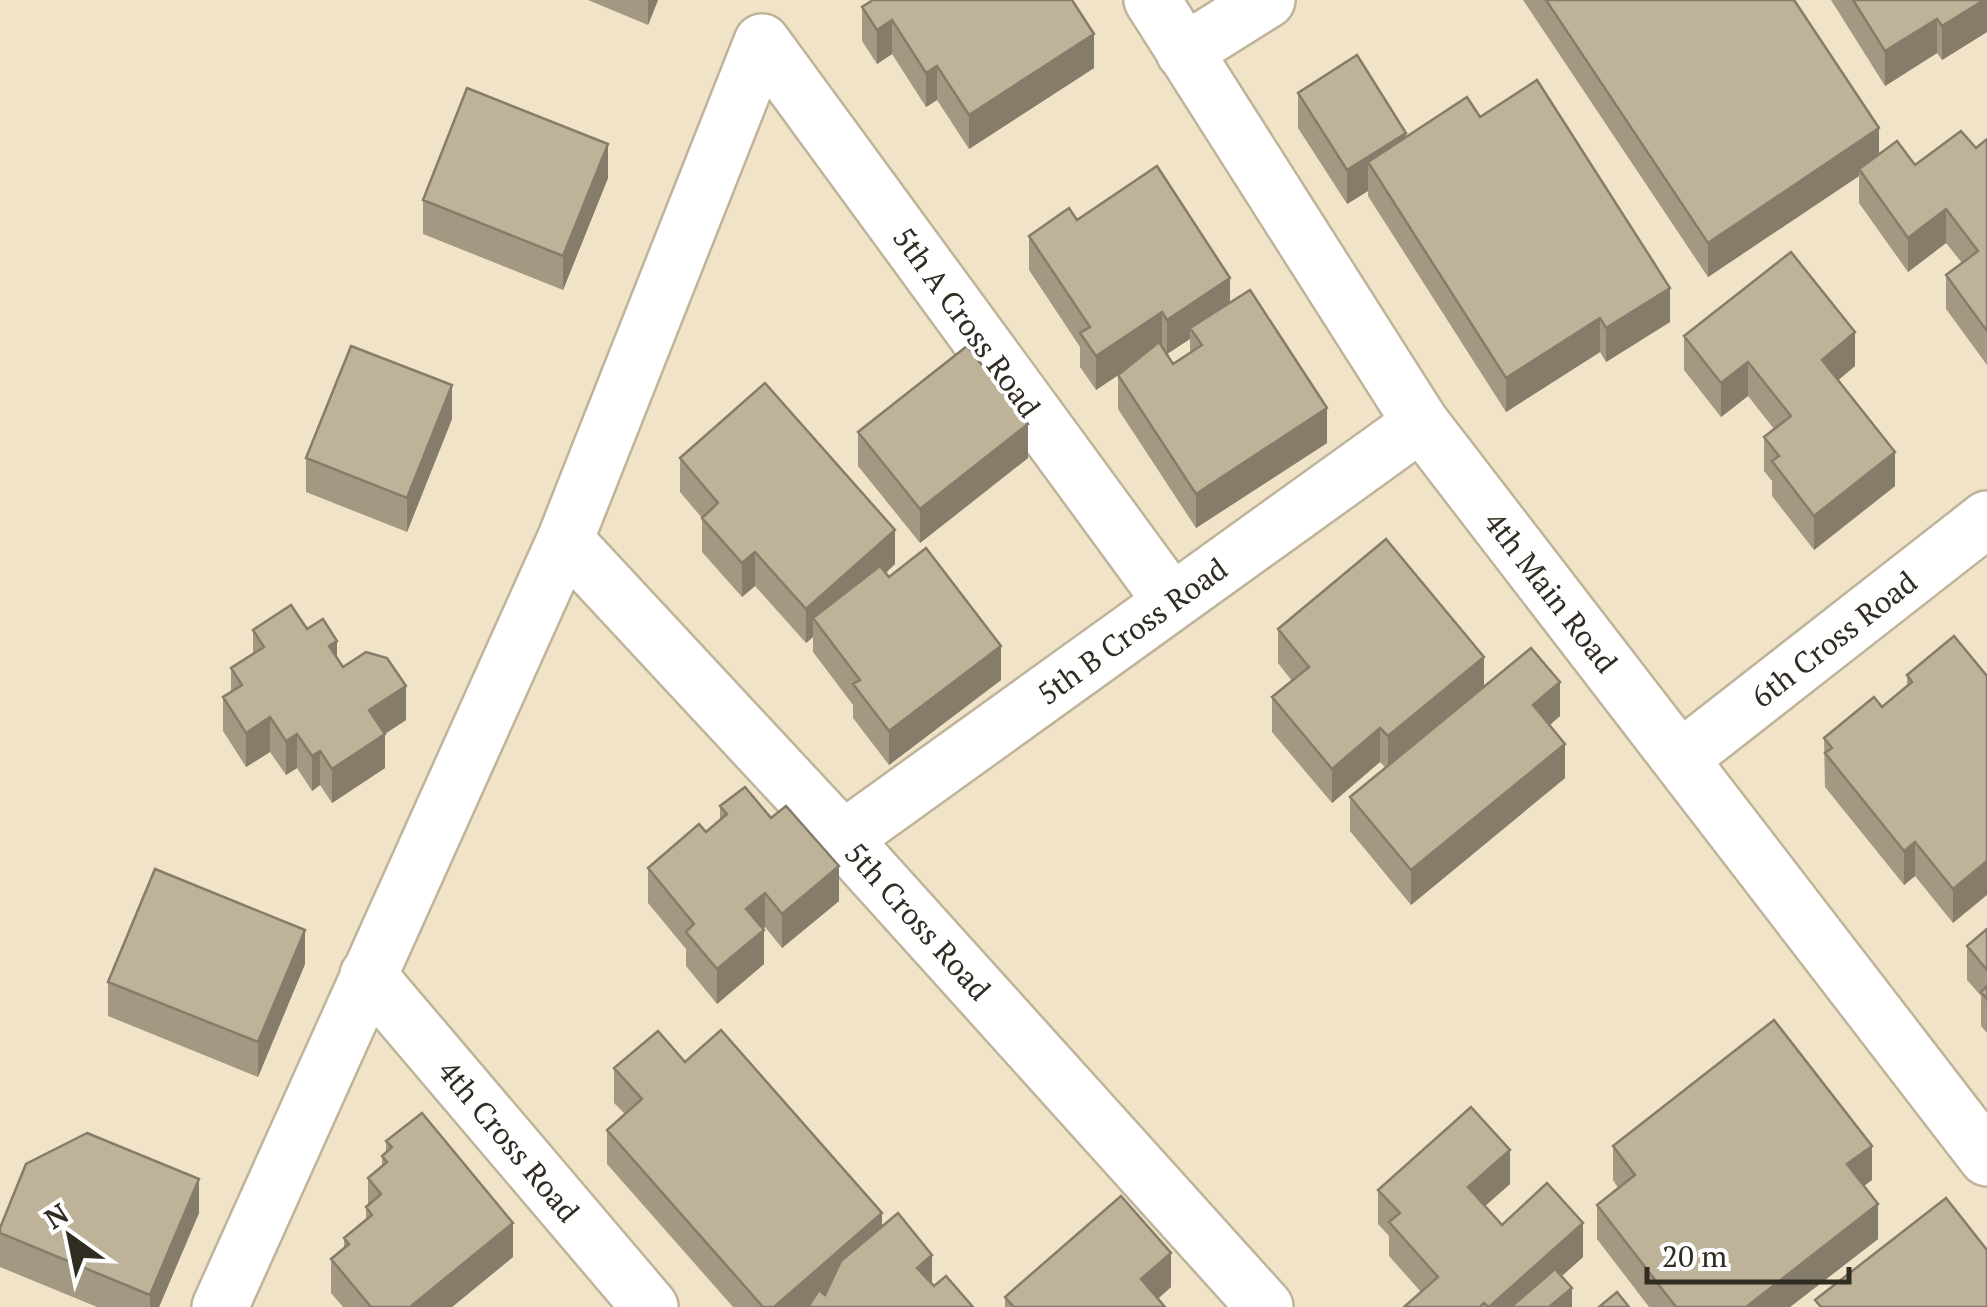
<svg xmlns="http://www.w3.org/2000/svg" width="1987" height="1307" viewBox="0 0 1987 1307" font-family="'PT Serif',serif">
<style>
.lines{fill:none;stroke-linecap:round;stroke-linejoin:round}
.minor-casing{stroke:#bfb399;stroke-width:60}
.minor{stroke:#fff;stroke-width:55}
.wall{fill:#a39983;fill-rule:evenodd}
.shaded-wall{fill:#857d6a}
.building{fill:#beb298;stroke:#857d6a;stroke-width:2.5}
.labels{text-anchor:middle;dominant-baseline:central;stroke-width:8;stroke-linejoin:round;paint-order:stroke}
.street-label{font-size:30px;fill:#312c22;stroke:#fff}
</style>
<rect width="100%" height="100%" fill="#f0e3c8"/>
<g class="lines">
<defs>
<path id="minor" d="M1152,0L1421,423L1987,1158
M762,42L1172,602
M1184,52L1267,0
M565,540L843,839L1265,1307
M1680,759L1987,519
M843,839L1421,423
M368,975L650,1307
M220,1307L565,540L762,42"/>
</defs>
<!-- minor casing -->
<use href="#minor" class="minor-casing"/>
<!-- minor -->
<use href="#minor" class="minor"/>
</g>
<!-- wall -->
<path class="wall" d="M588,0H658L648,25Z
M1523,0H1794L1879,154L1915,165L1976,148L1987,139V365L1946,309V275L1962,263L1946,243L1908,272L1859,203V176L1708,277Z
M1831,0H1987V32L1942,60L1937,53L1885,86Z
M862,7L1094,68L969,149L937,100L926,107L892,54L877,64L862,41Z
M1298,93L1406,137L1480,117L1670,322L1606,362L1600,352L1506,412L1368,196V191L1347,204L1298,128Z
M608,178L563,290L423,234V200Z
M1077,220L1230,302L1327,443L1196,528L1118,409V375L1096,390L1080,367V347L1029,270V236ZM1190,339V352L1173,364L1167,354Z
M1684,336L1855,366L1838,380L1895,486L1814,550L1772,496V481L1764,471V437L1774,429L1748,396L1721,417L1684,370Z
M452,419L407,532L306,492V458Z
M858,432L1028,458L920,543L858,466Z
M680,458L895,564L886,573L889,577L1001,680L889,765L853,718V705L813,652V637L806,643L755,586L742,597L702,552V518L680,492Z
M307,629L337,657L343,667L406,720L385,734V768L332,803L320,785L312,791L297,768L286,775L270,752L246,767L223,731V697L231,692V668L253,654V630Z
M1278,629L1484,686L1560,716L1549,726L1565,778L1411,905L1350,831V797L1386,768L1380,762L1332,803L1272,732V697L1292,681L1278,663Z
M1954,636L1953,923L1915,876L1904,885L1825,787L1824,738L1882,707L1907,686V675Z
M720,806L839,901L782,948L765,927L763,929L764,964L717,1004L686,966V949L648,903V868L706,832L720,820Z
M1987,929V1033L1981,1026V996L1967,980V946Z
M305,964L258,1077L108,1016V982Z
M685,1062L882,1227L932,1284L973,1307H733L607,1164V1130L625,1114L614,1103V1068Z
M386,1141L513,1257L452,1307H343L331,1293V1259L344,1249V1238L366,1220V1207L368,1205V1178L382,1167V1156L386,1152Z
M1613,1146L1872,1180L1864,1186L1878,1239L1790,1307H1649L1597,1239V1205L1618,1188L1613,1180Z
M1510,1184L1485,1206L1502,1225L1583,1257L1562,1276L1572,1307H1404L1421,1292L1389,1256V1236L1378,1224V1190Z
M199,1213L159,1307H97L0,1267V1228Z
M1171,1287L1158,1299L1165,1307H1005V1297Z"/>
<!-- shaded-wall -->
<path class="shaded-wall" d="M648,0H658L648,25Z
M1984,0H1987V32L1942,60V26Z
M1937,19V53L1885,86V51Z
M892,20V54L877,64V30Z
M1094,34V68L969,149V115Z
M937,66V100L926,107V73Z
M1879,128V162L1859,169V176L1708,277V243Z
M1406,133V167L1368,162V191L1347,204V170Z
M608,144V178L563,290V256Z
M1946,209V243L1908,272V238Z
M1230,278V312L1190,328V339L1167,354V320Z
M1670,288V322L1606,362V328Z
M1162,312V346L1096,390V356Z
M1600,318V352L1506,412V378Z
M1855,332V366L1822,394V360Z
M1748,362V396L1721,417V383Z
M452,385V419L407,532V498Z
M1327,408V443L1196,528V494Z
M1028,424V458L920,543V509Z
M1895,452V486L1814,550V516Z
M895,530V564L821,629L813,618V637L806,643V609Z
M755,552V586L742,597V563Z
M337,641V675L329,646Z
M1001,646V680L889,765V731Z
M1484,657V691L1388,770V736Z
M1560,682V716L1533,739V705Z
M406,686V720L369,744V710Z
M270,717V752L246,767V733Z
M1380,728V762L1332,803V769Z
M297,734V768L286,775V741Z
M385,734V768L332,803V769Z
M1565,744V778L1411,905V870Z
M320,751V785L312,791V756Z
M1915,842V876L1904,885V851Z
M1987,861V895L1953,923V889Z
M839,866V901L782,948V914Z
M765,893V927L746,943V909Z
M305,930V964L258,1077V1042Z
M764,930V964L717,1004V969Z
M1872,1146V1180L1847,1198V1164Z
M1510,1150V1184L1468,1221V1187Z
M199,1179V1213L159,1307H150V1295Z
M1878,1204V1239L1790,1307H1746Z
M882,1213V1247L813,1307H774Z
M513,1223V1257L452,1307H410Z
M1583,1223V1257L1527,1307H1489Z
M1171,1253V1287L1148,1307L1141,1279Z
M932,1255V1290L917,1268Z
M1572,1288V1307H1549Z"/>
<!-- building -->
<path class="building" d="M873,0H1072L1094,34L969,115L937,66L926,73L892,20L877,30L862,7Z
M1546,0H1794L1879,128L1708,243Z
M1853,0H1984L1942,26L1937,19L1885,51Z
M1357,55L1406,133L1347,170L1298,93Z
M1537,80L1670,288L1606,328L1600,318L1506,378L1368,162L1467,97L1480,117Z
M467,88L608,144L563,256L423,200Z
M1961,131L1976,148L1987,139V331L1946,275L1978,251L1946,209L1908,238L1859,169L1897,141L1915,165Z
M1157,166L1230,278L1167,320L1162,312L1096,356L1080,333L1090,327L1029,236L1069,208L1077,220Z
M1791,252L1855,332L1822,360L1895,452L1814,516L1772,461L1779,456L1764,437L1791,416L1748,362L1721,383L1684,336Z
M1250,290L1327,408L1196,494L1118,375L1159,342L1173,364L1202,345L1190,328Z
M351,346L452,385L407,498L306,458Z
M967,346L1028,424L920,509L858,432Z
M765,383L895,530L806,609L755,552L742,563L702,518L718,503L680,458Z
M1386,539L1484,657L1388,736L1380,728L1332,769L1272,697L1309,667L1278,629Z
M926,548L1001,646L889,731L853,684L860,680L813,618L880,566L889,577Z
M291,605L307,629L323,619L337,641L329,646L343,667L366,652L387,658L406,686L369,710L385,734L332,769L320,751L312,756L297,734L286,741L270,717L246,733L223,697L242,685L231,668L264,647L253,630Z
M1954,636L1987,676V861L1953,889L1915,842L1904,851L1825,753L1832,748L1824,738L1874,697L1882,707L1912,682L1907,675Z
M1531,648L1560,682L1533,705L1565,744L1411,870L1350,797Z
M745,787L771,818L786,806L839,866L782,914L765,893L746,909L764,930L717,969L686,932L694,924L648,868L699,824L706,832L727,814L720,806Z
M155,869L305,930L258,1042L108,982Z
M1987,929V970L1967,946Z
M1987,986V999L1981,992Z
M1774,1020L1872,1146L1847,1164L1878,1204L1746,1307H1676L1597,1205L1635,1175L1613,1146Z
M721,1030L882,1213L774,1307H763L607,1130L642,1099L614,1068L658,1031L685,1062Z
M1471,1107L1510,1150L1468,1187L1502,1225L1547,1183L1583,1223L1489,1307L1484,1303L1480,1307H1404L1438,1277L1389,1222L1400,1213L1378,1190Z
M422,1113L513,1223L410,1307H371L331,1259L349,1244L344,1238L372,1215L366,1207L381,1194L368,1178L387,1162L382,1156L392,1147L386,1141Z
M87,1133L199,1179L150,1295L0,1233V1228L26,1164Z
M1121,1196L1171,1253L1141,1279L1165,1307H1014L1005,1297Z
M1946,1198L1987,1250V1307H1821L1815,1300Z
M898,1213L932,1255L917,1268L934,1286L946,1276L973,1307H808L819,1290L825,1295L841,1261Z
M1555,1269L1572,1288L1549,1307H1511Z
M1617,1292L1629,1307H1599Z"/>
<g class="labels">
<!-- street labels -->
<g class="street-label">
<text transform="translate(967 322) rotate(54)">5th A Cross Road</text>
<text transform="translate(1551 592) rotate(52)">4th Main Road</text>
<text transform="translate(1132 631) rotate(-36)">5th B Cross Road</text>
<text transform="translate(1834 639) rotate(-38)">6th Cross Road</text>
<text transform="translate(918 921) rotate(48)">5th Cross Road</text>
<text transform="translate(509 1141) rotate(50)">4th Cross Road</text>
</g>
</g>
<!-- north arrow -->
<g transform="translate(70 1237) rotate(327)" stroke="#ffffff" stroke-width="8" paint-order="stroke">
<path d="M0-8L18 38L0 25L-18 38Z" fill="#312c22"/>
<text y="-15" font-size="28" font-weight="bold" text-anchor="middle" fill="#312c22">N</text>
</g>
<!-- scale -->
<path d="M1647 1267v15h202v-15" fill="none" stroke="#312c22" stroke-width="5"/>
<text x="1662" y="1267" font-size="30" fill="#312c22" stroke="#ffffff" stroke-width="8" paint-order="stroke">20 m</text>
</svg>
